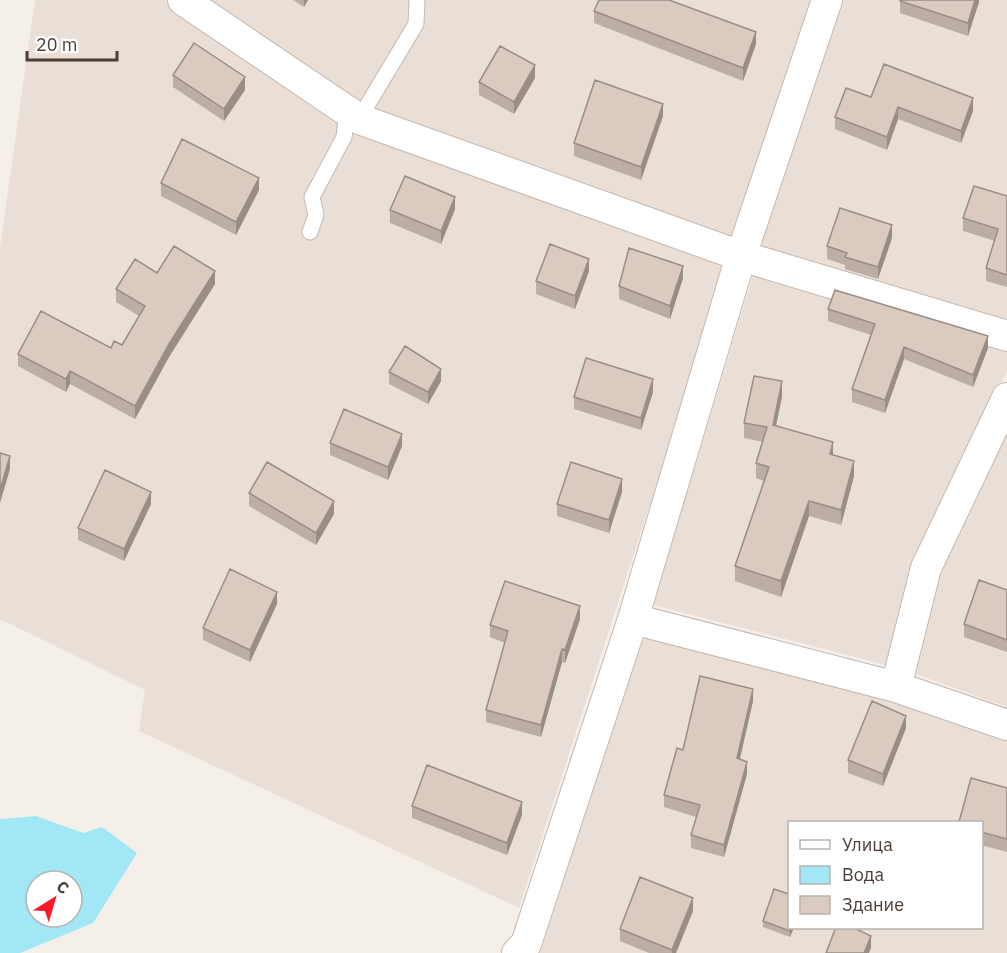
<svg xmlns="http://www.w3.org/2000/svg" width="1007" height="953" viewBox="0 0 1007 953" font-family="'IBM Plex Sans',sans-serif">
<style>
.residential{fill:#eadfd6;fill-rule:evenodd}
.water{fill:#a1e7f6;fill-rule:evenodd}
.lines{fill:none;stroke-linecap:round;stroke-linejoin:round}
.service-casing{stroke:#c5b7ad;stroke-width:17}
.minor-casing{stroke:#c5b7ad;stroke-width:32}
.service{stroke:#fff;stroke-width:15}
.minor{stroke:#fff;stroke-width:30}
.wall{fill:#bcaea5}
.shaded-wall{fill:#998d86}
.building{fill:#dbcac0;stroke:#998d86;stroke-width:1.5}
</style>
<rect width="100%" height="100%" fill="#f5efe9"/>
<!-- residential -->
<path class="residential" d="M35,0H164L364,134L728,264L519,908L139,731L145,690L0,619V247Z
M205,0H815L734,240L353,103Z
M841,0H1007V326L760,248Z
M755,269L1007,348V371L917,564L890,666L653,605Z
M1007,423V707L910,672L939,569Z
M643,636L895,699L1007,738V953H540ZM790,822H982V928H790Z"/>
<!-- water -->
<path class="water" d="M36,816L83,833L102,827L137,853L93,923L20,953H0V819ZM36,881H72V917H36Z"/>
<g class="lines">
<defs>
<path id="service" d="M359,119L416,24L417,0
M310,232L316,215L312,197L344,137L347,113"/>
<path id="minor" d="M183,0L359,119L741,256L1007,336
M633,619L896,687L1007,725
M896,687L926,568L1007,398
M517,953L526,944L633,619L741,256L827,0"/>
</defs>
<!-- service casing -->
<use href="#service" class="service-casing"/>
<!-- minor casing -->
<use href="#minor" class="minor-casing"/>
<!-- service -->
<use href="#service" class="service"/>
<!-- minor -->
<use href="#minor" class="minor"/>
</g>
<!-- wall -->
<path class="wall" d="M293,0H308L304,7Z
M900,0H979V2L968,36L900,13Z
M594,11L756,44L743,81L594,23Z
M173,75L245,90L224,121L173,87Z
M535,78L514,114L479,95V82Z
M871,97L973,111L961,143L898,119L887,150L835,129V117Z
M663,116L641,180L574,156V143Z
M161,183L259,190L236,235L161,196Z
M1007,196V287L986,281V268L995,241L963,231V218Z
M455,209L441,244L390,223V210Z
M892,238L878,279L845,269V265L827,259V246Z
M589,271L575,309L536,294V281Z
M157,273L215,284L169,357L135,419L70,384L66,392L18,366V354L111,348L122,345L139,316L116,302V289Z
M683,278L670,319L619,299V286Z
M828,309L988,348L973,387L904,359L885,413L852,402V389L871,335L828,321Z
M389,372L441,381L428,404L389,384Z
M653,392L641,430L574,409V397Z
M782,397L776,425L833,455L854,476L841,525L809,516L781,597L735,581V566L764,481L756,478V463L763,442L744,438V423Z
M330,443L402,446L388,480L330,455Z
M622,492L609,533L557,516V504Z
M249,493L334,514L316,545L249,506Z
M151,504L124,561L78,540V528Z
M1007,590V652L964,637V624Z
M277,604L250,662L203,640V628Z
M580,619L565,663L562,662L541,737L486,722V710L505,643L490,637V625Z
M753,701L740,759L747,774L724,857L691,848V835L696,817L664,807V795L683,750Z
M906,728L883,786L848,773V760Z
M1007,788V852L981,845V822Z
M412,806L522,815L507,855L412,818Z
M693,911L676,953H649L620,941V929Z
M763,921L789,927H794L790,937L763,927Z"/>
<!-- shaded-wall -->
<path class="shaded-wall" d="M304,0H308L304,7Z
M975,0H979V2L968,36V23Z
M756,32V44L743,81V68Z
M535,65V78L514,114V102Z
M245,77V90L224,121V109Z
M973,98V111L961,143V131Z
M663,104V116L641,180V167Z
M898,107V119L887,150V137Z
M259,178V190L236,235V222Z
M455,197V209L441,244V231Z
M892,225V238L878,279V267Z
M589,259V271L575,309V296Z
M683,266V278L670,319V306Z
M215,271V284L169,357L135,419V406L169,344Z
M988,336V348L973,387V375Z
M904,347V359L885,413V400Z
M441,369V381L428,404V392Z
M70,371V384L66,392V379Z
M653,379V392L641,430V418Z
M782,381V397L773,440V425Z
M402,434V446L388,480V467Z
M833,442V457L830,454Z
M10,456V469L0,503V490Z
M854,461V476L841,525V510Z
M622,479V492L609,533V520Z
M151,492V504L124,561V549Z
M334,501V514L316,545V533Z
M809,501V516L781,597V581Z
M277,592V604L250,662V650Z
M580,606V619L565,663V650Z
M562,649V662L541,737V725Z
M753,689V701L737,771V758Z
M906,716V728L883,786V774Z
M747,762V774L724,857V845Z
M522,802V815L507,855V843Z
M693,898V911L676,953H672V950Z
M792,927H794L790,937V931Z
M871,936V948L869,953H864Z"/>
<!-- building -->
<path class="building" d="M599,0H669L756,32L743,68L594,11Z
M900,0H975L968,23L900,1Z
M194,43L245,77L224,109L173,75Z
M500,46L535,65L514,102L479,82Z
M884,64L973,98L961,131L898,107L887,137L835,117L846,88L871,97Z
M595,80L663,104L641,167L574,143Z
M182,139L259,178L236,222L161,183Z
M405,176L455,197L441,231L390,210Z
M974,186L1007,196V275L986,268L998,229L963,218Z
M840,208L892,225L878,267L845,257L847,253L827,246Z
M550,244L589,259L575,296L536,281Z
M174,246L215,271L169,344L135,406L70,371L66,379L18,354L41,311L111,348L114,341L122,345L145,306L116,289L135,259L157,273Z
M629,248L683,266L670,306L619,286Z
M835,290L988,336L973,375L904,347L885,400L852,389L875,324L828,309Z
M405,346L441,369L428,392L389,372Z
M586,358L653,379L641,418L574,397Z
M754,376L782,381L773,425L833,442L830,454L854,461L841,510L809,501L781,581L735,566L769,467L756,463L767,427L744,423Z
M344,409L402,434L388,467L330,443Z
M0,453L10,456L0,490Z
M267,462L334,501L316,533L249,493Z
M571,462L622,479L609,520L557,504Z
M105,470L151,492L124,549L78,528Z
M230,569L277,592L250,650L203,628Z
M979,580L1007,590V640L964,624Z
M505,581L580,606L565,650L562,649L541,725L486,710L508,631L490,625Z
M700,676L753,689L737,758L747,762L724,845L691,835L700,805L664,795L677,748L683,750Z
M872,701L906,716L883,774L848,760Z
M427,765L522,802L507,843L412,806Z
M971,778L1007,788V839L981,832V822H959Z
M640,877L693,898L672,950L620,929Z
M774,889L789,894V927H792L790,931L763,921Z
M836,927H852L871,936L864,953H826Z"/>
<!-- legend -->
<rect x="788" y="821" width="195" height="108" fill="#ffffff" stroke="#b7b2af" stroke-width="1.5"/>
<rect x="800" y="840" width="30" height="9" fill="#ffffff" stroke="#b7b2af" stroke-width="1.5"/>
<text x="842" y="851" font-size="18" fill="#4a3e36">Улица</text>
<rect x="800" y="866" width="30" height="18" fill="#a1e7f6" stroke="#b7b2af" stroke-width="1.5"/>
<text x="842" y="881" font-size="18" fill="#4a3e36">Вода</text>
<rect x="800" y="896" width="30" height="18" fill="#dbcac0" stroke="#b7b2af" stroke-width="1.5"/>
<text x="842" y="911" font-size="18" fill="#4a3e36">Здание</text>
<!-- north arrow -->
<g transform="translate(54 899) rotate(37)"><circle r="28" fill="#ffffff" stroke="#b7b2af" stroke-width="1.5"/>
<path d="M0-4.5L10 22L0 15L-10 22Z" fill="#ff1628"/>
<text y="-9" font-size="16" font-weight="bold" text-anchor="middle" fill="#4a3e36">С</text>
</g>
<!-- scale -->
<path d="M27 51v9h90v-9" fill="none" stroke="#4a3e36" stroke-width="3"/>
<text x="36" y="51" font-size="18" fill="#4a3e36" stroke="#ffffff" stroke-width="4.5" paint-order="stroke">20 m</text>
</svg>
